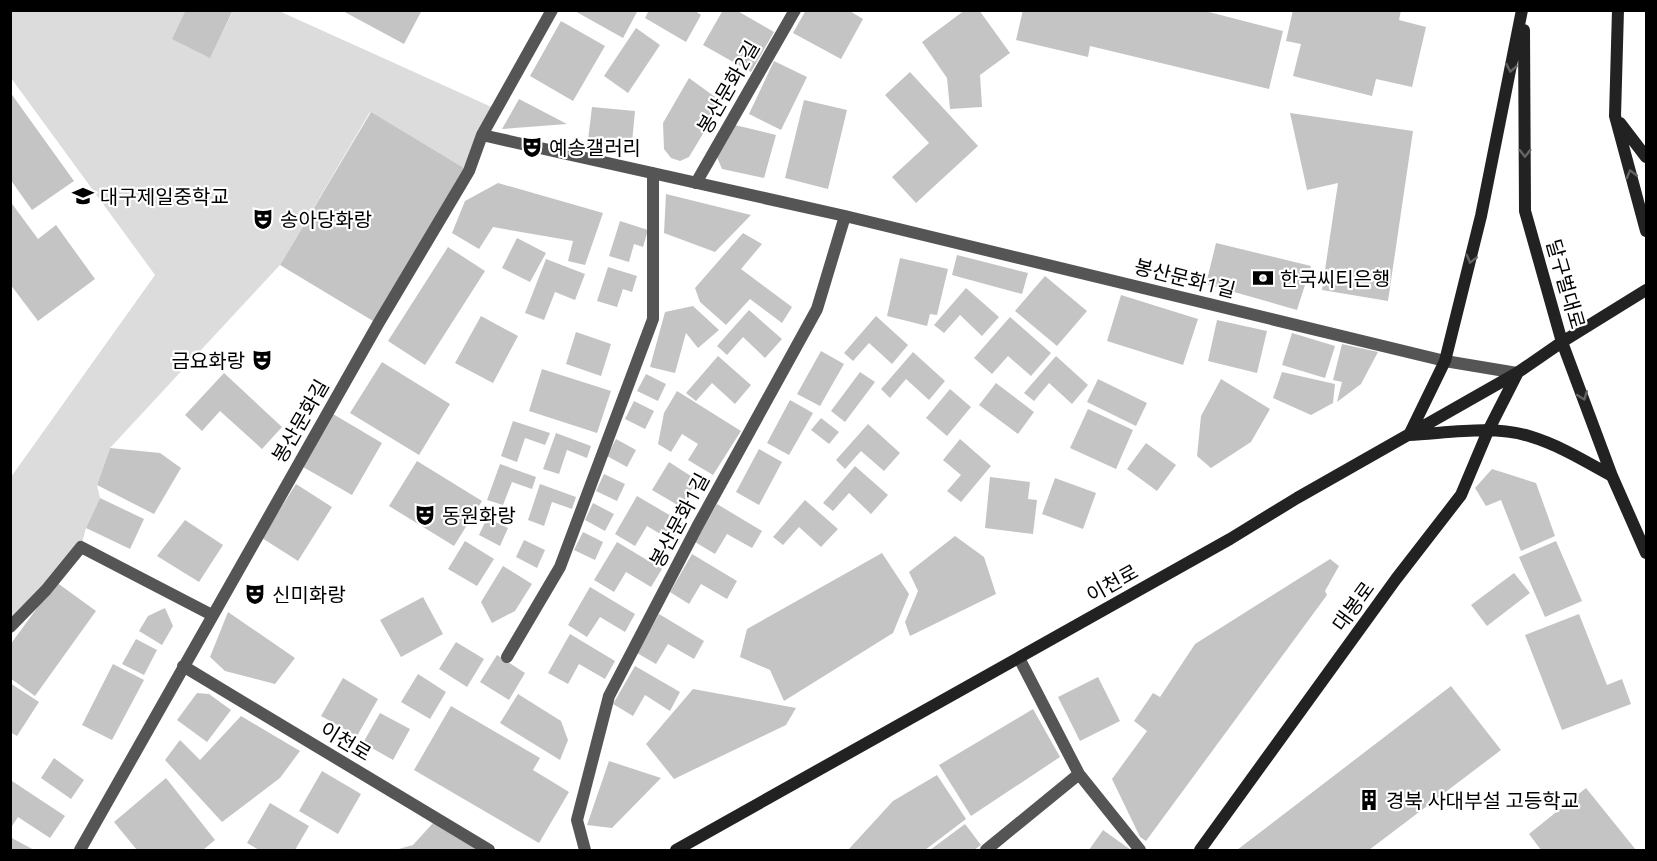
<svg xmlns="http://www.w3.org/2000/svg" width="1657" height="861" viewBox="0 0 1657 861" font-family="Ubuntu,'Noto Sans KR',sans-serif">
<style>
.green{fill:#dcdcdc}
.building{fill:#c4c4c4}
.lines{fill:none;stroke-linecap:round;stroke-linejoin:round}
.lane{stroke:#555;stroke-width:12}
.street{stroke:#555;stroke-width:12}
.secondary{stroke:#222;stroke-width:12}
.oneway{stroke:#646464}
.labels{text-anchor:middle;dominant-baseline:central;stroke-width:4.5;stroke-linejoin:round;paint-order:stroke}
.street-label{font-size:20px;fill:#000;stroke:#fff}
.poi-label{font-size:20px;fill:#000;stroke:#fff;text-anchor:start}
</style>
<rect width="100%" height="100%" fill="#fff"/>
<!-- green -->
<path class="green" d="M11,11H185L210,57L233,11H279L496,109L469,171L370,112L280,265L110,448L97,485L100,498L86,528L81,547L11,627V477L155,275L11,78Z"/>
<!-- building -->
<path class="building" d="M186,10H233L210,58L172,39Z
M341,10H422L404,44Z
M573,10H638L623,38Z
M649,10H694L701,15L686,42L645,18Z
M723,10H736L774,32L751,72L703,45Z
M806,10H848L863,19L841,59L793,33Z
M965,10H979L1010,53L980,75L982,107L950,109L947,78L922,42Z
M1023,10H1201L1283,31L1269,89L1090,46L1088,57L1016,40Z
M1293,10H1401L1399,20L1426,27L1412,87L1376,79L1372,96L1293,76L1301,44L1286,41Z
M561,21L605,46L573,101L530,76Z
M636,28L660,45L628,93L604,76Z
M774,61L807,77L781,130L749,114Z
M910,72L978,146L916,203L892,177L929,143L885,95Z
M689,78L722,102L689,157L680,161L671,158L664,149L663,123Z
M10,92L74,181L32,210L10,179Z
M519,99L567,124L502,129Z
M804,100L847,110L828,189L785,178Z
M592,107L635,111L631,153L587,148Z
M371,112L469,171L378,324L280,265Z
M1290,113L1413,131L1388,301L1322,290L1338,183L1307,190Z
M735,125L776,135L764,178L722,169L717,157Z
M498,183L603,213L585,265L568,261L573,241L493,227L479,249L452,233L465,201Z
M666,194L751,215L715,252L664,233Z
M10,201L38,239L56,225L95,279L38,321L10,284Z
M620,221L648,230L643,247L634,244L629,262L609,256Z
M743,233L762,244L741,269L792,307L782,323L750,299L726,325L700,302L695,288Z
M517,238L546,253L530,282L502,268Z
M1216,243L1311,266L1297,310L1206,284Z
M448,247L485,271L425,365L388,341Z
M957,255L1028,273L1022,294L952,275Z
M900,258L948,269L937,315L930,314L927,326L887,316Z
M546,259L585,274L575,300L555,292L544,320L525,313Z
M608,267L637,276L632,292L623,289L617,307L597,301Z
M1045,276L1087,311L1057,346L1015,311Z
M966,288L999,317L982,336L960,315L944,333L934,325Z
M1121,295L1198,319L1183,365L1107,341Z
M693,306L719,330L698,348L686,333L675,373L650,367L665,312Z
M749,310L782,339L765,358L743,337L727,355L717,346Z
M481,316L518,336L493,383L455,363Z
M876,316L908,345L892,364L869,343L853,361L844,353Z
M1010,317L1051,353L1031,376L1008,356L992,374L974,358Z
M1217,320L1267,331L1257,373L1208,361Z
M576,332L611,344L601,376L566,364Z
M1292,333L1335,346L1325,378L1282,365Z
M1342,344L1378,352L1361,384L1337,402L1342,382L1333,380Z
M821,351L844,364L820,406L797,394Z
M913,352L945,381L929,400L906,379L890,398L881,389Z
M718,356L751,385L735,404L712,383L696,401L686,393Z
M1056,356L1088,385L1072,404L1049,383L1034,401L1024,393Z
M382,362L450,404L419,455L350,413Z
M542,369L611,391L597,433L529,411Z
M860,372L875,382L845,422L831,411Z
M1282,372L1335,384L1333,403L1311,415L1273,398Z
M224,373L282,427L262,449L220,411L202,431L185,415Z
M646,374L666,384L658,401L637,391Z
M1098,379L1147,403L1136,426L1087,402Z
M1221,379L1270,409L1251,442L1211,468L1197,456L1201,416Z
M996,383L1034,412L1018,434L979,405Z
M950,389L971,407L947,436L926,418Z
M677,391L741,431L713,475L688,460L698,444L682,434L671,452L658,444L664,413Z
M790,400L813,413L789,455L767,443Z
M634,401L654,411L645,429L625,419Z
M1088,409L1133,430L1116,469L1070,448Z
M333,414L382,443L352,495L303,467Z
M821,418L839,432L829,444L811,430Z
M513,421L550,433L545,445L525,438L517,462L501,456Z
M868,424L900,453L884,471L861,451L845,469L836,460Z
M556,433L591,446L587,458L567,450L559,474L543,469Z
M616,439L636,450L627,467L607,456Z
M960,439L991,466L961,502L947,491L961,475L943,460Z
M1146,443L1176,465L1157,491L1127,469Z
M110,448L160,453L181,468L154,514L97,485Z
M759,449L782,462L759,505L736,492Z
M417,461L482,501L454,546L389,506Z
M669,462L697,480L681,507L652,490Z
M500,464L536,477L532,489L512,482L503,505L487,500Z
M855,466L888,495L871,514L849,493L833,511L823,503Z
M1492,469L1536,483L1555,536L1521,551L1501,500L1486,506L1475,488Z
M604,474L625,484L617,501L596,491Z
M990,477L1030,482L1028,499L1037,500L1033,534L985,528Z
M1055,478L1096,493L1083,529L1042,514Z
M296,484L332,507L298,561L262,538Z
M540,484L576,497L572,509L552,502L544,526L528,520Z
M637,496L683,523L672,541L647,526L635,546L615,534Z
M100,498L144,519L130,549L86,528Z
M805,500L838,529L821,547L799,527L783,545L773,537Z
M593,503L614,514L605,531L585,520Z
M717,504L762,531L752,548L727,534L715,554L695,542Z
M487,518L508,528L500,546L479,535Z
M185,520L223,545L199,582L157,556Z
M583,532L603,542L595,560L574,550Z
M955,536L984,557L996,594L910,636L905,622L918,591L909,572Z
M524,540L545,550L537,568L516,557Z
M465,541L494,559L477,586L448,569Z
M1556,541L1582,601L1545,617L1519,557Z
M617,542L662,569L651,587L626,572L614,592L594,580Z
M882,553L909,594L893,633L784,701L770,670L740,657L747,629Z
M692,554L737,581L727,599L701,584L689,604L670,592Z
M1330,559L1339,566L1325,591L1327,595L1146,841L1140,837L1112,779L1147,731L1134,721L1153,693L1160,697L1195,644Z
M503,566L532,584L515,611L492,623L481,602Z
M1514,573L1530,593L1487,626L1471,605Z
M56,582L96,611L35,696L10,678V645Z
M590,587L635,614L625,632L600,617L587,637L568,625Z
M423,597L443,634L401,657L380,620Z
M165,608L173,626L162,645L139,631L148,616Z
M228,612L295,658L275,684L225,671L210,657Z
M659,614L704,641L694,659L668,644L656,664L637,653Z
M1579,614L1607,685L1622,679L1631,704L1562,730L1525,635Z
M570,634L615,661L605,679L579,664L568,684L548,673Z
M136,639L157,650L144,675L122,664Z
M456,642L484,659L467,687L439,669Z
M497,655L525,673L509,700L480,682Z
M113,664L144,680L112,740L82,725Z
M635,666L680,692L670,711L645,695L633,716L613,704Z
M418,674L446,692L430,719L401,702Z
M1098,677L1120,721L1080,741L1058,697Z
M343,678L378,699L357,736L321,716Z
M10,683L39,702L17,736L10,732Z
M1451,686L1501,750L1369,850H1237Z
M693,689L796,708L786,725L674,779L646,744Z
M197,693L209,694L231,710L207,742L177,720Z
M518,694L561,721L568,740L560,760L500,723Z
M451,706L540,758L533,770L569,792L539,843L414,770Z
M1033,709L1060,757L971,816L939,765Z
M380,713L410,729L393,760L363,743Z
M241,716L300,751L280,778L222,822L165,760L180,740L200,760Z
M54,758L84,780L71,799L41,778Z
M609,761L661,778L612,828L587,825Z
M322,771L361,794L338,834L299,811Z
M937,775L966,819L925,850H848L893,801Z
M166,778L215,840L203,850H137L114,822Z
M12,781L65,816L50,838L18,817L10,829Z
M1586,788L1636,850H1541L1529,834Z
M270,803L309,826L295,850H259L247,843Z
M433,823L478,850H395L413,845Z
M965,824L981,845L974,850H930Z
M1103,830L1131,850H1089Z
M10,837L34,850H10Z"/>
<g class="lines">
<!-- lane -->
<path class="lane" d="M696,183L795,10"/>
<!-- street -->
<path class="street" d="M482,135L845,216L1445,361L1517,373
M10,627L46,590L81,547L212,615
M507,657L560,567L653,319V173
M183,666L489,850
M1079,774L1140,850
M80,850L378,324L469,171L482,135L552,10
M585,850L577,820L609,696L697,527L817,309L845,216
M986,850L1079,774L1019,658"/>
<!-- secondary -->
<path class="secondary" d="M1522,10L1481,216L1445,361L1409,435C1448,433 1492,425 1529,436C1559,445 1585,461 1612,476
M1618,10L1615,116L1646,231
M1524,30L1525,211L1562,342L1612,476L1646,553
M1620,123L1646,157
M676,850L1230,539L1297,498L1517,373L1562,342L1646,290
M1200,850L1396,579L1461,495L1488,431L1517,374"/>
</g>
<!-- one-way arrows -->
<defs><path id="oneway-chevron" d="M-2-3.5L2.5 0L-2 3.5" fill="none" stroke-width="1.6" stroke-linecap="round" stroke-linejoin="round" transform="scale(1.5)"/></defs>
<g class="oneway">
<use href="#oneway-chevron" transform="translate(1511 68) rotate(101)"/>
<use href="#oneway-chevron" transform="translate(1525 153) rotate(90)"/>
<use href="#oneway-chevron" transform="translate(1631 174) rotate(-105)"/>
<use href="#oneway-chevron" transform="translate(1471 259) rotate(104)"/>
<use href="#oneway-chevron" transform="translate(1583 396) rotate(69)"/>
</g>
<!-- icons -->
<defs>
<symbol id="theatre-bare" viewBox="-9 -9 18 18"><path d="M-5-5.5Q0-4 5-5.5V0Q5 5 0 6Q-5 5-5 0ZM-3.3-2.5H-1v1.5H-3.3ZM1-2.5H3.3v1.5H1ZM-2.8 1Q0 5.5 2.8 1Z" fill="#000" stroke="#fff" stroke-width="2.5" paint-order="stroke"/></symbol>
<symbol id="school-bare" viewBox="-9 -9 18 18"><path d="M0-5L7-2L0 1L-7-2ZM-4 1L0 2.5L4 1V4Q0 6-4 4Z" fill="#000" stroke="#fff" stroke-width="2.5" paint-order="stroke"/></symbol>
<symbol id="bank-bare" viewBox="-9 -9 18 18"><path d="M-6-4H6V4H-6ZM0-2.3a2.3 2.3 0 1 0 0 4.6a2.3 2.3 0 1 0 0-4.6Z" fill="#000" stroke="#fff" stroke-width="2.5" paint-order="stroke"/></symbol>
<symbol id="building-bare" viewBox="-9 -9 18 18"><path d="M-4-6H4V6H1V3H-1V6H-4ZM-2.5-4.3h1.7v1.8h-1.7ZM.8-4.3h1.7v1.8H.8ZM-2.5-1h1.7V.8h-1.7ZM.8-1h1.7V.8H.8Z" fill="#000" stroke="#fff" stroke-width="2.5" paint-order="stroke"/></symbol>
</defs>
<g fill-rule="evenodd">
<use href="#theatre-bare" x="517" y="132" width="30" height="30"/>
<use href="#school-bare" x="68" y="181" width="30" height="30"/>
<use href="#theatre-bare" x="248" y="204" width="30" height="30"/>
<use href="#bank-bare" x="1248" y="263" width="30" height="30"/>
<use href="#theatre-bare" x="247" y="345" width="30" height="30"/>
<use href="#theatre-bare" x="410" y="500" width="30" height="30"/>
<use href="#theatre-bare" x="240" y="579" width="30" height="30"/>
<use href="#building-bare" x="1354" y="785" width="30" height="30"/>
</g>
<g class="labels">
<!-- street labels -->
<g class="street-label">
<text transform="translate(728 87) rotate(-60)">봉산문화2길</text>
<text transform="translate(1185 278) rotate(14)">봉산문화1길</text>
<text transform="translate(1566 284) rotate(74)">달구벌대로</text>
<text transform="translate(300 421) rotate(-60)">봉산문화길</text>
<text transform="translate(679 520) rotate(-62)">봉산문화1길</text>
<text transform="translate(1112 583) rotate(-29)">이천로</text>
<text transform="translate(1353 606) rotate(-54)">대봉로</text>
<text transform="translate(346 741) rotate(31)">이천로</text>
</g>
<!-- poi labels -->
<g class="poi-label">
<text x="549" y="147">예송갤러리</text>
<text x="100" y="196">대구제일중학교</text>
<text x="280" y="219">송아당화랑</text>
<text x="1280" y="278">한국씨티은행</text>
<text x="245" y="360" text-anchor="end">금요화랑</text>
<text x="442" y="515">동원화랑</text>
<text x="272" y="594">신미화랑</text>
<text x="1386" y="800">경북 사대부설 고등학교</text>
</g>
</g>
<!-- border -->
<rect width="1657" height="861" fill="none" stroke="#000000" stroke-width="24"/>
</svg>
